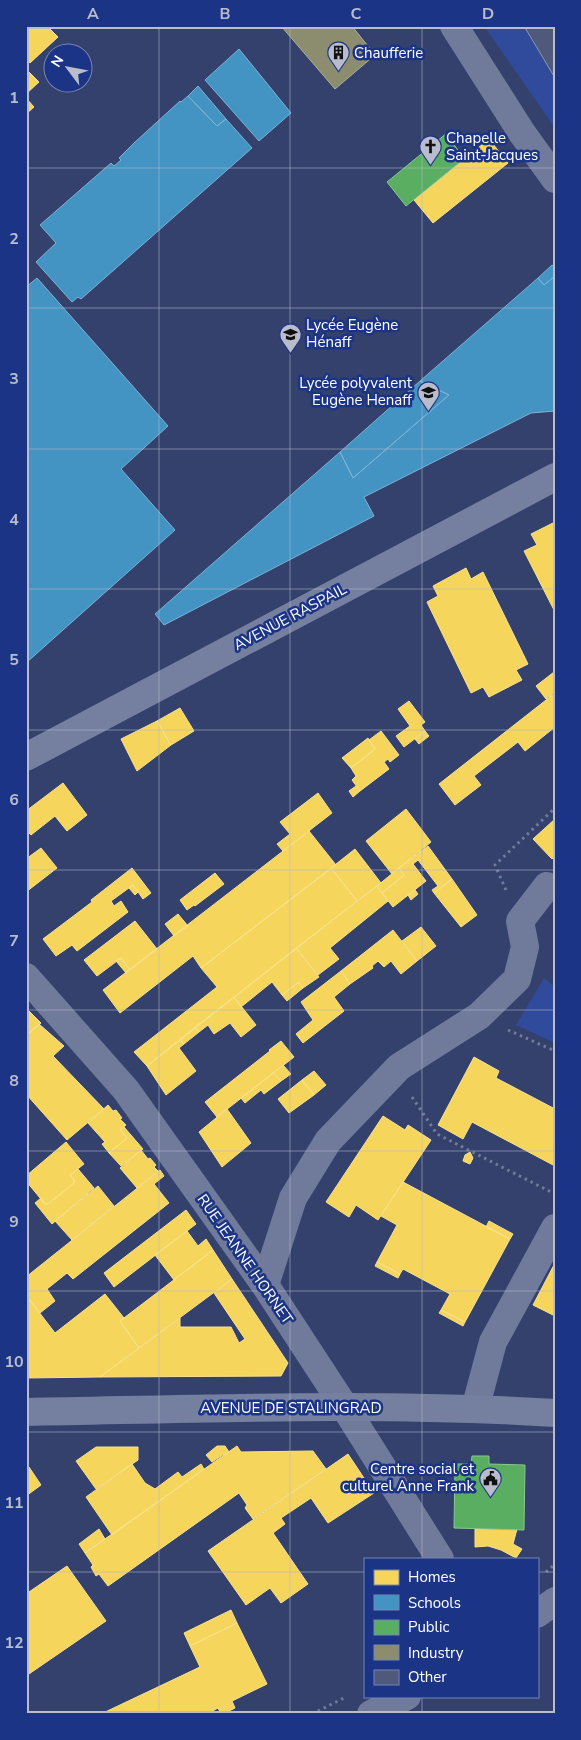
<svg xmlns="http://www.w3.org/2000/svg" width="581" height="1740" viewBox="0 0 581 1740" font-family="'Nunito Sans',sans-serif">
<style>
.green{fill:#304b9c}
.homes{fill:#f6d55c;stroke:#f9e28d}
.schools{fill:#4393c3;stroke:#7bb3d5}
.public{fill:#5aae61;stroke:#8cc690}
.industry{fill:#8c8c6e;stroke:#aeae9a}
.building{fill:#4e597c;stroke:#8e96b1}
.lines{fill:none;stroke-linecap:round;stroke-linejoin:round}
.path{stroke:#707a9b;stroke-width:3;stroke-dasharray:2.5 4;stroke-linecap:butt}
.minor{stroke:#707a9b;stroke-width:28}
.tertiary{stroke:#707a9b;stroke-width:28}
.secondary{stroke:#757f9f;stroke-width:28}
.grid{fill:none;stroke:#b8bccc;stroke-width:1;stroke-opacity:0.55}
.labels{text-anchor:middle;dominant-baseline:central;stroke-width:5;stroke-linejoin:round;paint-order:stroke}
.poi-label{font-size:15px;fill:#fff;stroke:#1c3485;text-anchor:start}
.street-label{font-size:15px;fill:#fff;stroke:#1c3485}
.neatline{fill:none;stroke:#b8bccc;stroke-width:2}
.grid-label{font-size:16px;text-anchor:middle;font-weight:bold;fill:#b8bccc}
</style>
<rect width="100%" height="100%" fill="#34416d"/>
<!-- green -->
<path class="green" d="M484,26H555V128Z
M544,978L555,987V1043L516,1025Z"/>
<!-- homes -->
<path class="homes" d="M26,26H47L58,37L30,63L26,58Z
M26,69L39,82L26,94Z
M26,98L34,107L26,114Z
M489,139L508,163L433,223L414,200Z
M555,522V612L524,551L537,545L531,534Z
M466,568L471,579L483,572L528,664L516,670L522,680L489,697L483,687L471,693L427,602L438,596L433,586Z
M554,672L555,692L546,699L536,686Z
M555,693V727L525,751L518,742L474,776L481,785L455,805L439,784Z
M409,701L425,722L421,725L425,731L404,747L396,736L410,726L398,709Z
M180,708L194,731L171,745L157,721Z
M157,721L171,745L137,771L121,739Z
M381,731L399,755L390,762L388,759L384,762L389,769L360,791L352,780L356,776L351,768L375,749L369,740Z
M425,731L429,736L419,744L415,739Z
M368,738L375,749L351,768L342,758Z
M63,783L87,815L67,831L55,816L31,835L26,830V811Z
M356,786L360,791L353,797L349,791Z
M318,793L332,813L283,851L277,844L290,834L280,822Z
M406,809L431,842L392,874L366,841Z
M555,819V856L552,859L533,839Z
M309,831L336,865L201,968L193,956L120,1013L103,990Z
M428,846L452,879L434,893L432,890L438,886L418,860L413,864L426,881L393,907L382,893L404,875L399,868Z
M41,848L57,868L26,892V859Z
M355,849L381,883L357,901L331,868Z
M132,868L151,893L143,899L133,885L111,901L114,906L121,901L128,912L77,951L72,945L56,956L43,939L92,902L91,900Z
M331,868L357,901L147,1066L134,1052L217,987L201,968Z
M399,868L404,875L382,893L377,886Z
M215,873L224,884L195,906L194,905L187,910L180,900Z
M452,879L477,915L461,927L434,893Z
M133,885L138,892L135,895L129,888Z
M377,886L388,901L330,948L339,959L318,975L296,948Z
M415,890L418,894L411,900L408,895Z
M178,914L188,926L174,936L165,924Z
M135,921L157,949L130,970L121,958L97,976L84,960Z
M421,927L436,946L417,961L402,941Z
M393,930L417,961L401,974L391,961L384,967L378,961L372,966L373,968L350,984L341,971Z
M296,948L319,977L303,988L299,982L282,995L272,982L241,1007L234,997Z
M121,958L130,970L126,973L116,961Z
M341,971L350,984L334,997L344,1011L303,1043L296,1034L313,1020L301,1002Z
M299,982L303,988L287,1001L282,995Z
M234,997L256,1025L241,1037L230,1023L214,1034L208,1025L199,1032L195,1027Z
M26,1008L41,1023L26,1036Z
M39,1024L64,1046L53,1056L104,1109L67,1140L26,1094V1036Z
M195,1027L199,1032L184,1044L180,1039Z
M180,1039L184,1044L179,1048L196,1071L166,1095L147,1066Z
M281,1041L294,1057L217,1117L205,1102L270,1051L269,1050Z
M474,1057L499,1071L496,1078L555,1109V1166L472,1122L463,1139L438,1125Z
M283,1065L291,1074L281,1081L273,1073Z
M314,1071L326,1085L314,1095L302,1080Z
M273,1073L281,1081L264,1094L261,1090L245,1103L241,1098Z
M302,1080L314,1095L289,1113L278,1099Z
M108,1105L113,1111L116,1110L122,1118L120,1119L126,1125L120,1130L127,1138L109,1153L102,1144L105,1142L88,1123Z
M227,1109L251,1143L222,1167L199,1132Z
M383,1116L405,1130L408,1125L431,1140L378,1220L356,1205L349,1217L326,1202Z
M124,1127L143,1149L121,1166L109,1153L127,1138L120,1130Z
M66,1142L84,1164L70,1175L74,1180V1183L48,1204H45L26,1181V1176Z
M141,1150L148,1159L150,1158L156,1165L154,1167L158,1171L137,1188L120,1168Z
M470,1152L473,1158L470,1164L463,1161L465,1155Z
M78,1169L94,1188L52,1224L35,1203L41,1198L45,1204H48L74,1183V1180L70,1175Z
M160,1170L164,1176L154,1184L169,1203L73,1279L67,1273L47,1289L55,1301L40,1313L26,1296V1277Z
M403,1182L510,1239L465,1322L441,1310L450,1294L403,1269L400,1274L377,1262L397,1225L381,1216Z
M98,1186L114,1206L72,1240L55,1221Z
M186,1210L196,1224L114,1287L104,1273Z
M489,1221L513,1234L510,1239L486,1227Z
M187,1231L198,1246L206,1239L213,1250L174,1280L155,1255Z
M213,1250L232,1279L139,1348L120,1321Z
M377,1262L400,1274L398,1278L375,1266Z
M555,1263V1316L533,1305Z
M232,1279L288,1363L281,1376L100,1377L180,1318V1327H231L239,1343L245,1339L214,1293Z
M105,1294L124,1318L120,1321L139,1348L100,1377L26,1378V1301L29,1299L55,1333Z
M441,1310L465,1322L463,1326L439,1313Z
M217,1446H225L229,1452L225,1455L224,1454L212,1462L206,1455Z
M237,1446L241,1452L313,1451L326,1469L253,1519L245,1508L247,1505L239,1493L108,1586L99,1574L96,1576L91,1567L93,1565L85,1553Z
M96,1447H138V1460L96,1489L76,1461Z
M348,1454L374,1493L328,1523L311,1498L281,1518L285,1524L273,1533L308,1584L281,1603L270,1588L246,1605L208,1551Z
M132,1464L145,1483L155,1489L178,1472L182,1477L201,1464L204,1469L112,1535L86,1497Z
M26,1467H29L41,1485L26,1496Z
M99,1529L105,1539L85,1553L79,1544Z
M475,1529H517L513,1544L522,1549L516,1558L501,1550L488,1546L475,1547Z
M67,1566L106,1621L26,1676V1594Z
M231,1610L237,1623L190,1646L184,1633Z
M237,1623L267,1684L232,1701L235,1708L223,1714H221L218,1708L207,1714H101L200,1667L190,1646Z"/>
<!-- schools -->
<path class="schools" d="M239,49L291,113L259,141L205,80Z
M198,86L226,119L217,126L188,96Z
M188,96L217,126L226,119L252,148L81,299L78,297L72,302L36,262L56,243L40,225L111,163L114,166L121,160L119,158L134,143L180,101L181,102Z
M552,265L555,267V276L544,285L538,278Z
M555,276V411L531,413L364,497L374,516L164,625L155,614L340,452L353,478L449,395L420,381L538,278L544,285Z
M37,278L168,426L121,469L175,530L26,663V287Z
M420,381L449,395L353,478L340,452Z"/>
<!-- public -->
<path class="public" d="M447,133L449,135L447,137L453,141L452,142L460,153L462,152L464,154L462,156L465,158L406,206L387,182Z
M472,1456H489V1464L525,1465L524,1530L454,1528L455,1464H471Z"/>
<!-- industry -->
<path class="industry" d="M281,26H352L375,55L335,89Z"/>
<!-- building -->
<path class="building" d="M524,26L555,27V78Z"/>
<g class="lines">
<!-- path -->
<path class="path" d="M506,890L495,865L555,808
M508,1030L555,1051
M412,1097L437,1134L555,1194
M546,1572L555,1564
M312,1714L346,1697"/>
<!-- minor -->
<path class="minor" d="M454,26L522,133L555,179
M26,977L126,1090L265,1285L344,1406L440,1559
M265,1285L293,1198L328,1141L399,1067L479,1016L517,979L525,947L520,921L547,886
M475,1409L493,1342L555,1228"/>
<!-- tertiary -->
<path class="tertiary" d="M537,1614L555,1601
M371,1714L407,1696"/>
<!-- secondary -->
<path class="secondary" d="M26,757L555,477
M26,1412C202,1409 379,1402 555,1413"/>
</g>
<!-- grid -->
<path class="grid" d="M159,26V1714M290,26V1714M422,26V1559M26,168H555M26,308H555M26,449H555M26,589H555M26,730H555M26,870H555M26,1010H555M26,1151H555M26,1291H555M26,1432H555M26,1572H365M537,1572H555M422,1696V1714"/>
<!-- icons -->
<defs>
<symbol id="building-pin" viewBox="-11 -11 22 30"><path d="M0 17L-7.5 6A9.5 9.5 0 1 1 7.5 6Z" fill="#b8bccc" stroke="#1c3485"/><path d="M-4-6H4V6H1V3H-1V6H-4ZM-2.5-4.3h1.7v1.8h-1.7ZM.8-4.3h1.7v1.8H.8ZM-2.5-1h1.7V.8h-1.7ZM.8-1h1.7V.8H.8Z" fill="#111"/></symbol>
<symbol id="church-pin" viewBox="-11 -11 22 30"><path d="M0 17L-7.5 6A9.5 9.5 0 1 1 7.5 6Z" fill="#b8bccc" stroke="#1c3485"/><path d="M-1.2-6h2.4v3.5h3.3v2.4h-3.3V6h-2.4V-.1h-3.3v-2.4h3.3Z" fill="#111"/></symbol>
<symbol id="school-pin" viewBox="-11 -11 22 30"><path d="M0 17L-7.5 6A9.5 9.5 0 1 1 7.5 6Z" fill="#b8bccc" stroke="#1c3485"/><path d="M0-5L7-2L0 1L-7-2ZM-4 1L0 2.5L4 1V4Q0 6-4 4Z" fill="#111"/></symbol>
<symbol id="civic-pin" viewBox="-11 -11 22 30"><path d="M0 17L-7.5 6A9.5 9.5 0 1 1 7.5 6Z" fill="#b8bccc" stroke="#1c3485"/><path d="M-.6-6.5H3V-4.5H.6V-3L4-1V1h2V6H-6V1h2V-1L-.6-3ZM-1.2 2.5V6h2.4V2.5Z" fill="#111"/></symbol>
</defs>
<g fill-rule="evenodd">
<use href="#building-pin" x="326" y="40" width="25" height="34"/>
<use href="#church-pin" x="418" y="134" width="25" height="34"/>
<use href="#school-pin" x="278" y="322" width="25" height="34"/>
<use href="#school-pin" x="416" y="380" width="25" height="34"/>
<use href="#civic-pin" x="478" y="1466" width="25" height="34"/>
</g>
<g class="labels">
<!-- poi labels -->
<g class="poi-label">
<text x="354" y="53">Chaufferie</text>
<text x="446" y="138">Chapelle<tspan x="446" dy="17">Saint-Jacques</tspan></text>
<text x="306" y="325">Lycée Eugène<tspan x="306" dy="17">Hénaff</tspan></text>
<text x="412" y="383" text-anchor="end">Lycée polyvalent<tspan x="412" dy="17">Eugène Henaff</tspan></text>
<text x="474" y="1469" text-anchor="end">Centre social et<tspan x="474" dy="17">culturel Anne Frank</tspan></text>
</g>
<!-- street labels -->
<g class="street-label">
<text transform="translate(290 617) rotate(-28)">AVENUE RASPAIL</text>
<text transform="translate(245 1259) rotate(55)">RUE JEANNE HORNET</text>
<text x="291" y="1408">AVENUE DE STALINGRAD</text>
</g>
</g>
<!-- border -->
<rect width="581" height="1740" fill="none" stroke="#1c3485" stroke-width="55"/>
<!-- legend -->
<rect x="364" y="1558" width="175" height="140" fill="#1c3485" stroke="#7785b6"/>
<rect x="374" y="1570" width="25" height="15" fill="#f6d55c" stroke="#7785b6"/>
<text x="408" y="1582" font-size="15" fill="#ffffff">Homes</text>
<rect x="374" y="1595" width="25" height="15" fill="#4393c3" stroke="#7785b6"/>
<text x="408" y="1608" font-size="15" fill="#ffffff">Schools</text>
<rect x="374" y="1620" width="25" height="15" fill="#5aae61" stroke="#7785b6"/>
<text x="408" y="1632" font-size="15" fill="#ffffff">Public</text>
<rect x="374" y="1645" width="25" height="15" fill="#8c8c6e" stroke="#7785b6"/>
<text x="408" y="1658" font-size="15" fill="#ffffff">Industry</text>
<rect x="374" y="1670" width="25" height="15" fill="#4e597c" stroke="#7785b6"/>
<text x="408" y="1682" font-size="15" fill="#ffffff">Other</text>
<!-- north arrow -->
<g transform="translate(68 68) rotate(302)"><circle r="24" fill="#1c3485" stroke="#7785b6"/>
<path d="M0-4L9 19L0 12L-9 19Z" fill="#b8bccc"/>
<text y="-8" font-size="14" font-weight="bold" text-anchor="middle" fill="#ffffff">N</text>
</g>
<rect x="28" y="28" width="526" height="1684" class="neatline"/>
<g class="grid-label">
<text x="93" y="19">A</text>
<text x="225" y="19">B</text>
<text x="356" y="19">C</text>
<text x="488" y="19">D</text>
<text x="14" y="103">1</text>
<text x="14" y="244">2</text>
<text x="14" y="384">3</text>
<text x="14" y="525">4</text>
<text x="14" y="665">5</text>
<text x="14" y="805">6</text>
<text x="14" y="946">7</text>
<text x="14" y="1086">8</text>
<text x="14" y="1227">9</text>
<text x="14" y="1367">10</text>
<text x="14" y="1508">11</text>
<text x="14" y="1648">12</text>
</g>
</svg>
